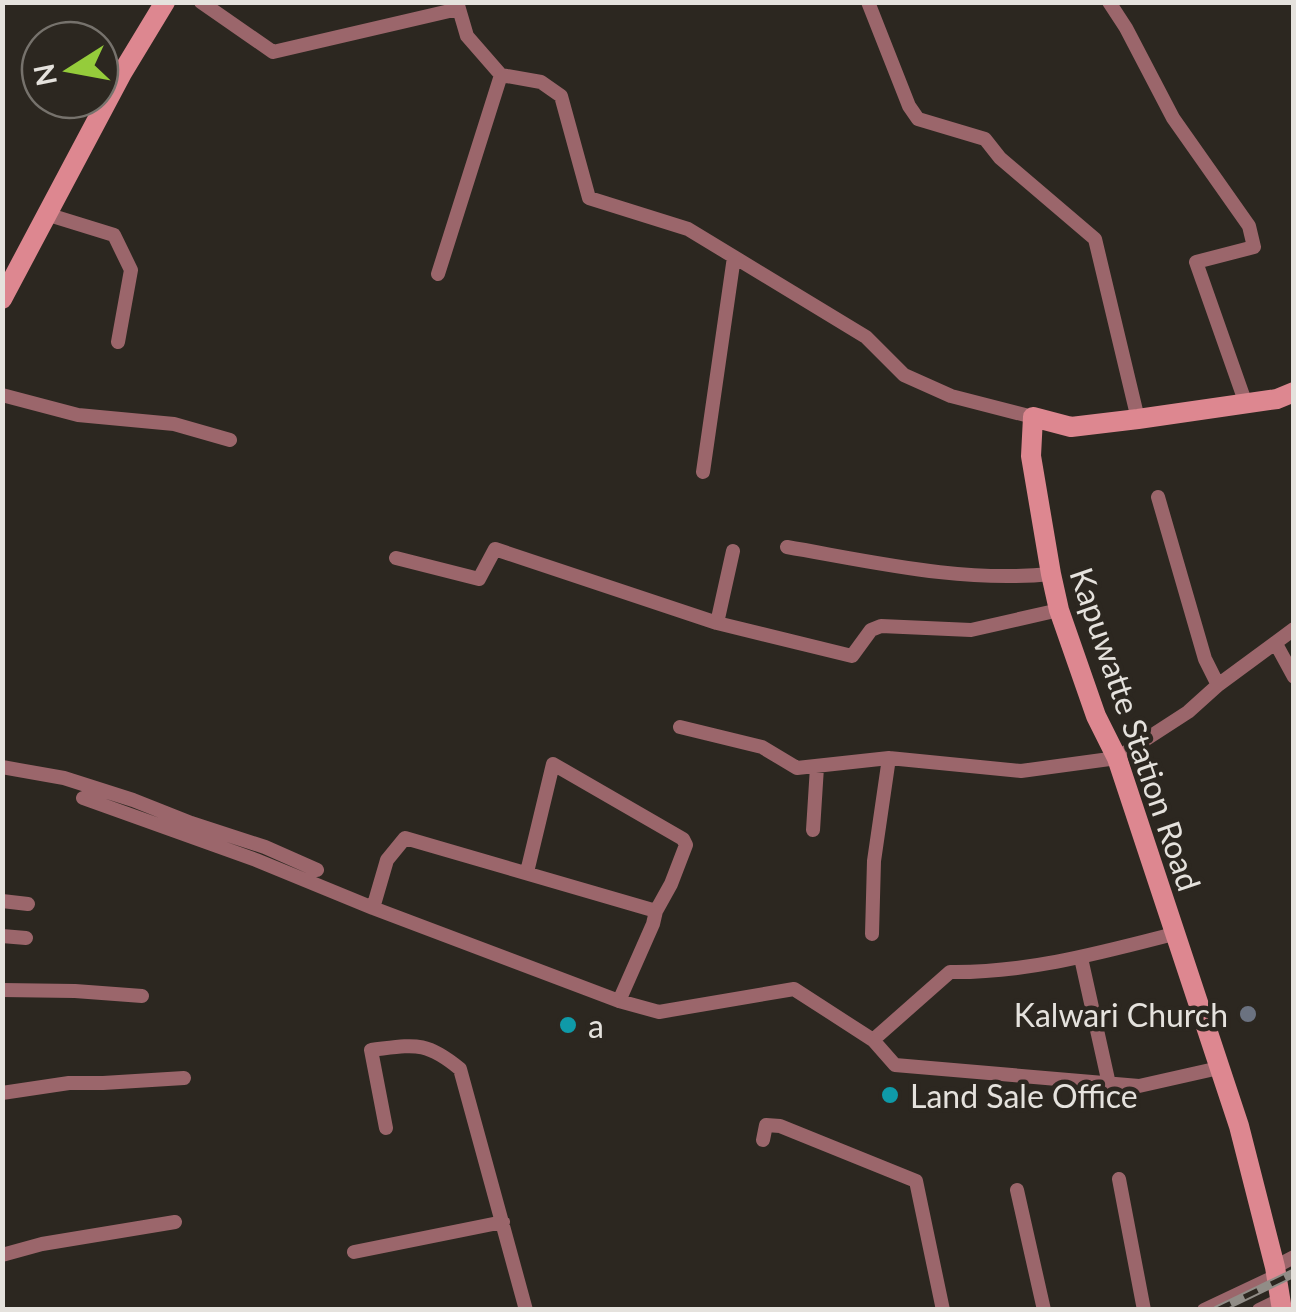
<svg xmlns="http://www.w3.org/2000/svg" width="1296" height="1312" viewBox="0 0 1296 1312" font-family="Lato,sans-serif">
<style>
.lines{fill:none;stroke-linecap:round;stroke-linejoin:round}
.street{stroke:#9b666b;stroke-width:14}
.secondary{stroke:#dd8790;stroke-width:20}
.rail-casing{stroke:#918d87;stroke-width:9}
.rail{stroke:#2c2720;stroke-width:5;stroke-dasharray:15;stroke-linecap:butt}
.worship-dot{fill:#6b7280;stroke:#2c2720;stroke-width:4}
.culture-dot{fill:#0f9aa8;stroke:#2c2720;stroke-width:4}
.labels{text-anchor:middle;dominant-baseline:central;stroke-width:9;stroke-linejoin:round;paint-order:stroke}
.street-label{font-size:32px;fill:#e5e2dd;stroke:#2c2720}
.poi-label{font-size:32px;fill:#e5e2dd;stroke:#2c2720;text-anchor:start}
</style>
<rect width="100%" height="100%" fill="#2c2720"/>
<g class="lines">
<!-- street -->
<path class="street" d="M201,2L273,52L458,9
M457,2L467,36L501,75L541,82L561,96L589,198L688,229L866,337L904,375L951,396L1033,417
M868,2L909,106L918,119L985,139L1000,158L1095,239L1138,419
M1109,2L1126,28L1173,118L1249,226L1254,247L1196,262L1246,404
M46,214L114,235L131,270L118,342
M438,274L501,75
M2,395L78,415L174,424L230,440
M703,472L734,257
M1158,497L1205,659L1218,685
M787,547C874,562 962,583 1051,574
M396,558L479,579L495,549L717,623L852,656L871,630L881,626L971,630L1059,610
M717,623L733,551
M1276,644L1294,677
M680,727L762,747L797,768L889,758L1021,771L1117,758L1188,712L1218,685L1294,629
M2,767L64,778L133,800L191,823L265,847L317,870
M83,798L256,860L373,908L619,1001L659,1012L794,989L873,1040L895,1065L1139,1086L1219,1068
M813,830L817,767
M527,872L553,764L683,839L686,845L671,884L656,911
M2,901L28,904
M373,908L387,860L405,838L656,911L653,924L619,1001
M872,934L874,861L889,758
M2,936L26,938
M1081,958L1109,1084
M2,990L75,991L142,996
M873,1040L950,972C1027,973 1100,953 1174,934
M2,1093L69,1083H103L184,1078
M386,1128L371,1050C414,1045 425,1040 460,1069L526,1310
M763,1140L766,1125L780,1126L916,1181L943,1310
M1119,1179L1144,1310
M1017,1190L1044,1310
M354,1252L503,1222
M2,1255L42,1244L175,1222
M1275,1267L1294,1257
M1204,1310L1276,1276
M1259,1310L1280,1300"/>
<!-- secondary -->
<path class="secondary" d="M2,299L122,73L165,2
M1282,1310L1275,1267L1239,1126L1117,758L1096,716L1059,610L1051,574L1031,456L1033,417L1071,427L1138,419L1277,399L1294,392"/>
<defs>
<path id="rail" d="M1217,1310L1294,1273"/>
</defs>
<!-- rail casing -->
<use href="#rail" class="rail-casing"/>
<!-- rail -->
<use href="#rail" class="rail"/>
</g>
<!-- markers -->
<circle class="worship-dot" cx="1248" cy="1014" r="10"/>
<g class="culture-dot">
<circle cx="568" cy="1025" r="10"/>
<circle cx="890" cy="1095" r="10"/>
</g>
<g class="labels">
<!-- street labels -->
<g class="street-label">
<text transform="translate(1136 729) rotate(71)">Kapuwatte Station Road</text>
</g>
<!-- poi labels -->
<g class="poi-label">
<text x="1228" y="1014" text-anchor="end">Kalwari Church</text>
<text x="588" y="1025">a</text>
<text x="910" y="1095">Land Sale Office</text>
</g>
</g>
<!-- border -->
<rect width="1296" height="1312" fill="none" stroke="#e5e2dd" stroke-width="10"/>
<!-- north arrow -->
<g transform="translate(70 70) rotate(259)"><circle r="48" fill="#2c2720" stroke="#76726c" stroke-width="2.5"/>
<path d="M0-8L18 38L0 25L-18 38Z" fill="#95cc3b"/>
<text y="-15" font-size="28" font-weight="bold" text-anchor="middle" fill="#e5e2dd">N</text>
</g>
</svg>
